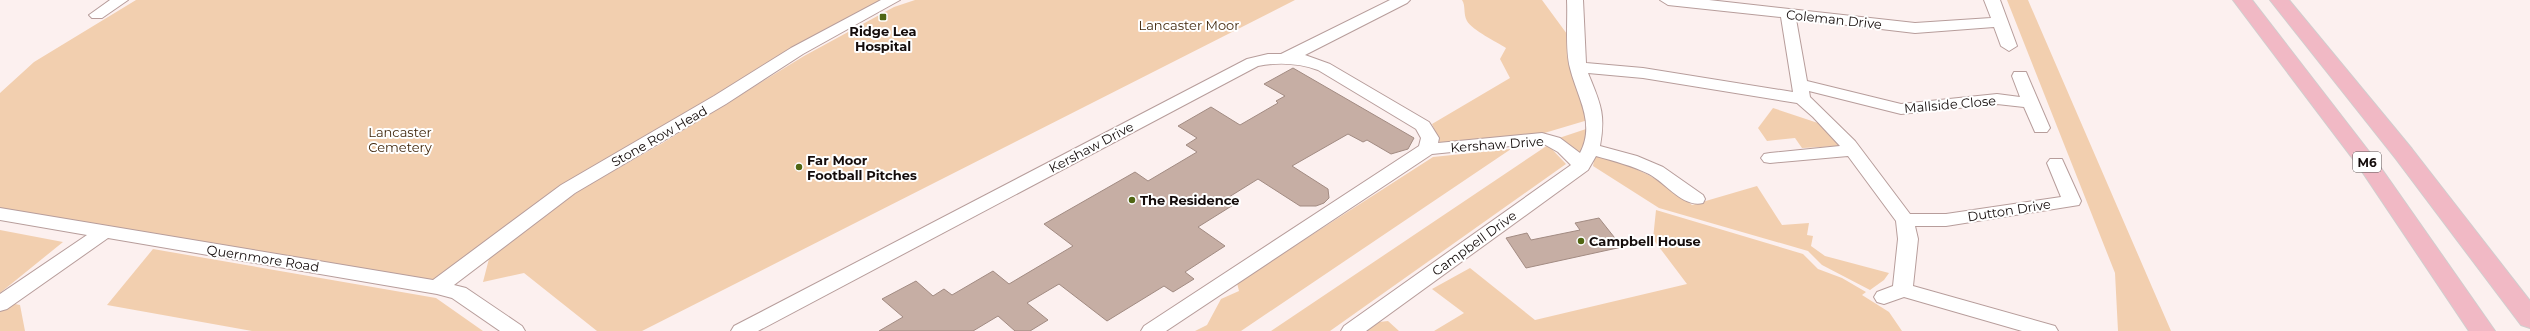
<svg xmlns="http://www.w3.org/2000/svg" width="2530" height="331" viewBox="0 0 2530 331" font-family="Montserrat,sans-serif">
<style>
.green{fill:#f2cfaf}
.building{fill:#c6aea4;stroke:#a28b82}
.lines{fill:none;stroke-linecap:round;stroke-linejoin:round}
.minor-casing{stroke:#b79d9b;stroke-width:2}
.highway-casing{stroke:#d0cece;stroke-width:2}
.minor{fill:#fff;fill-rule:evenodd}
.highway{fill:#f1b9c5;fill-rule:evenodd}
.poi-dot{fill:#506613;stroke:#fff;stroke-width:1.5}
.labels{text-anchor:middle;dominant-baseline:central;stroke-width:4;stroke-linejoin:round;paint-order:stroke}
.shield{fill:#fff;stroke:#5a5554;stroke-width:1}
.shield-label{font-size:12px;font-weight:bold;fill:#140c0b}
.street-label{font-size:13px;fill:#140c0b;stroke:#fff}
.park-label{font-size:13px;fill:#41280d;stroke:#fff}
.poi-label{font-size:13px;font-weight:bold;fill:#140c0b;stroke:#fff;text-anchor:start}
</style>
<rect width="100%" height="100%" fill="#fcf0ef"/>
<!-- green -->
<path class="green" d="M136,0H892L568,189L437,287L0,214V93L34,62Z
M915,0H1295L642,331H597L524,273L483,282L491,251L585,187L661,144L804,56L894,7Z
M1462,0H1542L1567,34L1588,120L1541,134L1440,143L1432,124L1510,78L1500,59L1506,48C1497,42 1472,30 1467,21C1463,14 1466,6 1462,0Z
M2007,0H2028L2171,331H2118L2115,273Z
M1773,108L1824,125L1840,146L1802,148L1795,138L1767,141L1758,128Z
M1589,128L1581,159L1556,139Z
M1548,145L1566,164L1330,331H1271Z
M1511,149L1241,331H1195L1207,325L1221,299L1239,291L1237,283L1433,157Z
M1595,155C1632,164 1663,180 1692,205L1757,186L1782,225L1809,223L1807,235L1813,236L1811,246L1825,256L1889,273L1884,280L1870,290L1822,265L1808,251L1659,208L1593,166Z
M1656,210L1803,254L1818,269L1842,278L1866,292L1862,295L1889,312L1902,331H1434L1464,313L1432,289L1470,268L1535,320L1687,284L1653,239Z
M0,230L63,242L0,293Z
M153,249L436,298L483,331H252L107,305Z
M10,303L20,305L25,331H0V311Z
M1388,321L1399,331H1367L1379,322Z"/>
<!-- building -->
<path class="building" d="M1293,68L1414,138L1408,149L1391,154L1367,140L1363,142L1348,134L1292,166L1328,189L1329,198L1324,203L1316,206H1300L1258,179L1229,197L1238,202L1198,227L1225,246L1185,272L1194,279L1173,292L1164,286L1107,321L1059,284L1027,303L1048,320L1030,331H1015L998,316L973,331H879L903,317L882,299L916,281L933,296L944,289L952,295L993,271L1009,284L1073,246L1044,224L1135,172L1148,181L1197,152L1186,145L1197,138L1178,126L1211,107L1240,125L1278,103L1276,101L1285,96L1264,84Z
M1599,218L1622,247L1526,268L1506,238L1527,233L1531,240L1580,230L1575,223Z"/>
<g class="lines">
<defs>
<path id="minor" d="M110,0H128L102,18H92L89,15Z
M881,0H900L803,54L726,104L575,193L454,285L466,288L522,326L525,331H500L452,298L437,294L108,238L7,309L0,311V294L87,235L0,220V208L433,280L561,185L714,96L791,48Z
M1390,0H1410L1407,3L1305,55L1330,64L1429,122L1439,138L1438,143L1542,133L1560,138L1580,153C1596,123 1577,97 1570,68C1565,49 1568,20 1567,0H1583L1586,63L1643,68L1793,92L1781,17L1668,5L1660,0H1709L1915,23L1991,18L1984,0H2000L2017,46L2009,51L2001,46L1994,27L1915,33L1796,19L1807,81L1901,104L1997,94L2020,97L2012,76L2014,72H2026L2050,128L2047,132H2035L2024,107L1997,104L1901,114L1809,91L1810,97L1855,141L1910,214H1946L2061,197L2047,163L2050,159H2062L2081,201L2079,205L1946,226H1915L1918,239L1913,286L2055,326L2058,331H2022L1904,297L1884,304L1877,302L1874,297L1877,292L1893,286L1898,239L1896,221L1848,156L1770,163L1764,162L1761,158L1764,154L1770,153L1840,146L1813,117L1797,103L1643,78L1588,73C1600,103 1606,113 1600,146L1637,156L1663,167L1703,195L1705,199L1703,203C1683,208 1666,183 1649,174C1633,166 1614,161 1596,156L1588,170L1366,331H1341L1344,326L1571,165L1558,152L1542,143L1432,154L1166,331H1141L1144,326L1419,146L1421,138L1416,129L1318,70C1299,63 1278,62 1258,66L758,331H731L734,326L1247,59L1268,54H1281Z"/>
<path id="highway" d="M2233,0H2252L2374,158L2495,331H2469L2359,167Z
M2270,0H2289L2412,149L2530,301V328L2521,325L2396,159Z"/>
</defs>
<!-- minor casing -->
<use href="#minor" class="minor-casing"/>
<!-- highway casing -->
<use href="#highway" class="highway-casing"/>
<!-- minor -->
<use href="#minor" class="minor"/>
<!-- highway -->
<use href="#highway" class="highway"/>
</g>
<!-- markers -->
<g class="poi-dot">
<rect x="879" y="13" width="8" height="8" rx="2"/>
<circle cx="799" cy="167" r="4"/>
<circle cx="1132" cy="200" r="4"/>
<circle cx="1581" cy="241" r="4"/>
</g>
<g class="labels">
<!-- shield labels -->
<rect class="shield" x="2353" y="152" width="28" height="20" rx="3"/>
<g class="shield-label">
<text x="2367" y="162">M6</text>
</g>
<!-- street labels -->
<g class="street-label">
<text transform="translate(1834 19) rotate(6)">Coleman Drive</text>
<text transform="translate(1950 104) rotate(-5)">Mallside Close</text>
<text transform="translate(659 136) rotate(-30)">Stone Row Head</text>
<text transform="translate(1497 144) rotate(-4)">Kershaw Drive</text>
<text transform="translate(1091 147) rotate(-28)">Kershaw Drive</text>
<text transform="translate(2009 210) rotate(-9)">Dutton Drive</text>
<text transform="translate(1474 243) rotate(-36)">Campbell Drive</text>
<text transform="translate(263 258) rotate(9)">Quernmore Road</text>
</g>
<!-- park labels -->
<g class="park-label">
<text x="1189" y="25">Lancaster Moor</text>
<text x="400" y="132">Lancaster<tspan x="400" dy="15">Cemetery</tspan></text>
</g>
<!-- poi labels -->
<g class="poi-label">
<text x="883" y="31" text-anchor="middle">Ridge Lea<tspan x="883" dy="15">Hospital</tspan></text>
<text x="807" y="160">Far Moor<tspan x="807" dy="15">Football Pitches</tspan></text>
<text x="1140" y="200">The Residence</text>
<text x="1589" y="241">Campbell House</text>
</g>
</g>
</svg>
